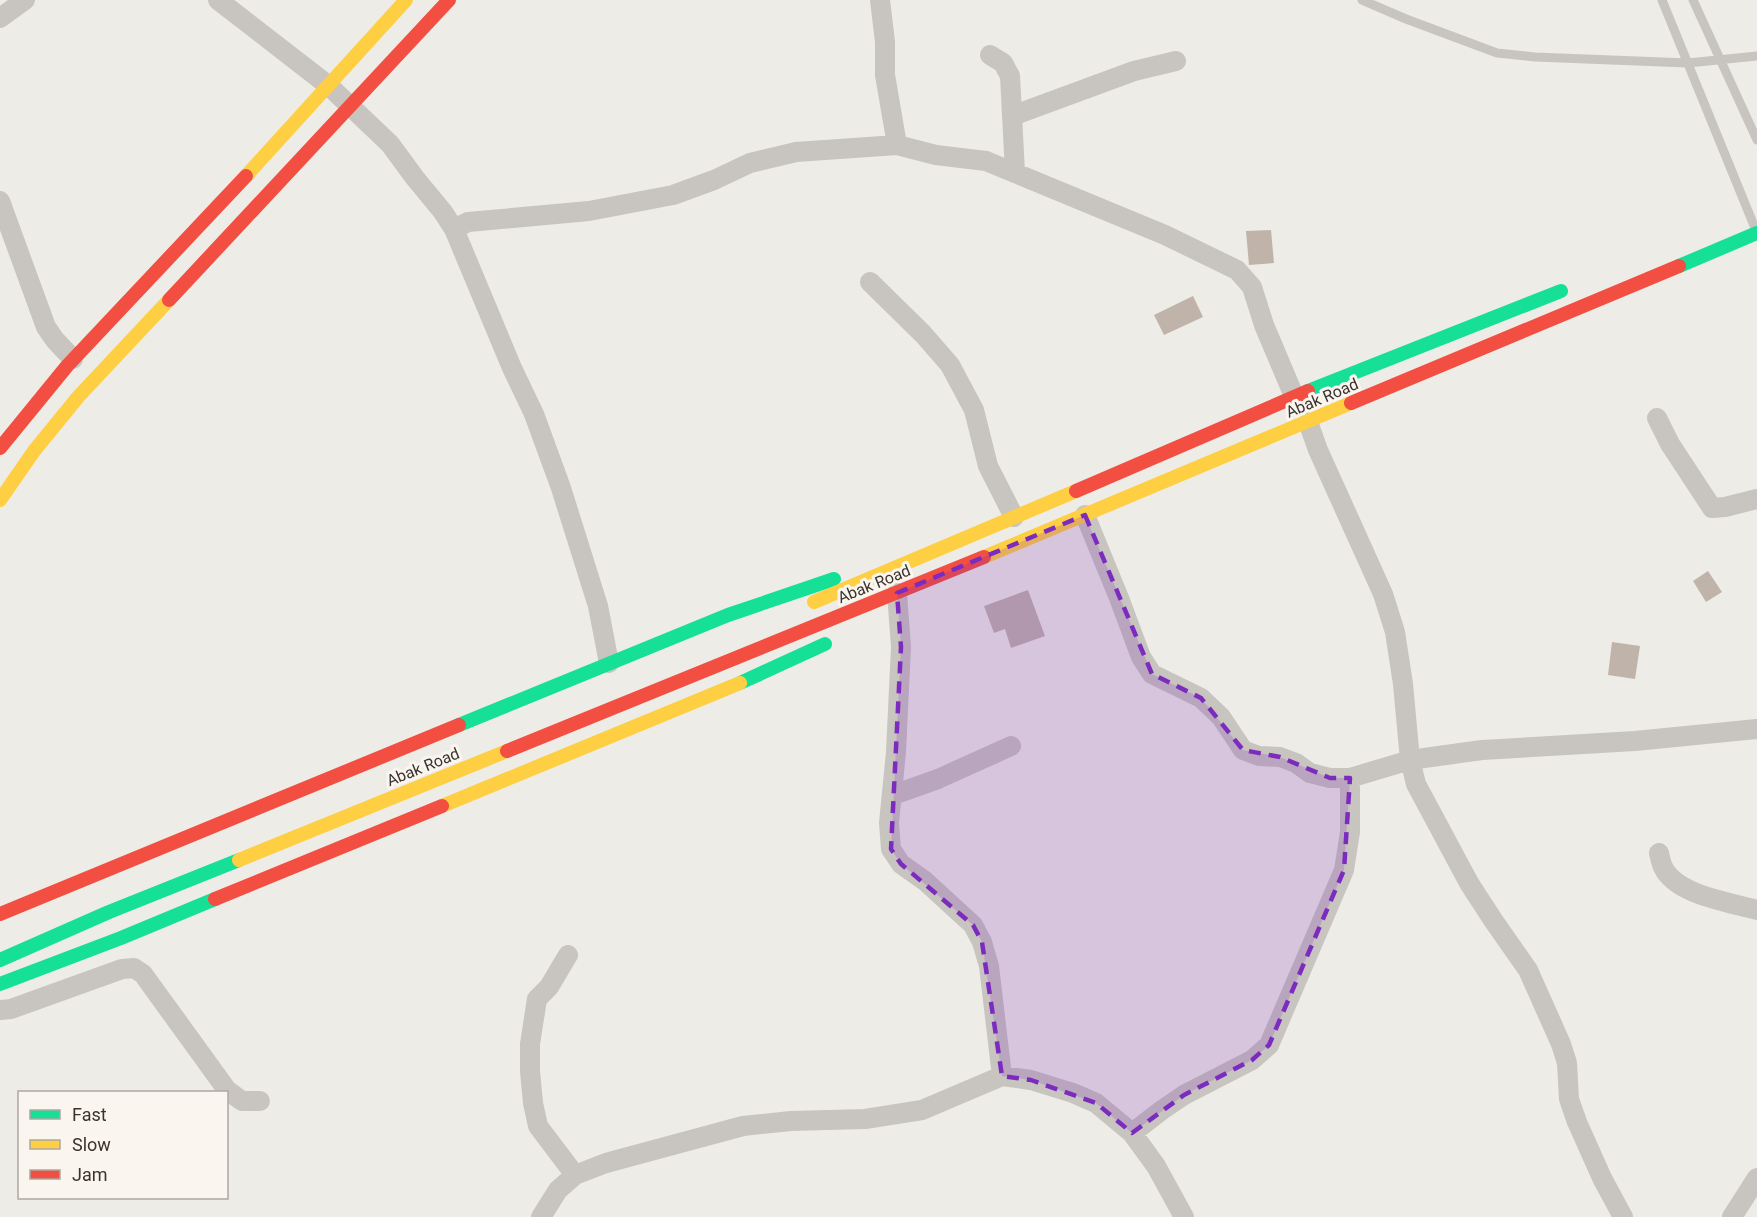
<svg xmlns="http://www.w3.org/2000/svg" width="1757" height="1217" viewBox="0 0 1757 1217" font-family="Roboto,sans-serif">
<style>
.building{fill:#c0b3aa}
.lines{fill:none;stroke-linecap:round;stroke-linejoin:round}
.lane{stroke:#c8c4bf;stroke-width:9}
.street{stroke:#c8c4bf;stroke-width:20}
.fast{stroke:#16e098;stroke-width:14}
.slow{stroke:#ffcf43;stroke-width:14}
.jam{stroke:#f24e42;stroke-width:14}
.marked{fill:#7b2cbf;fill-opacity:0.2;stroke:#7b2cbf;stroke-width:4.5;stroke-dasharray:12 8;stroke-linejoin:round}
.labels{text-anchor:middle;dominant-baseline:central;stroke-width:6;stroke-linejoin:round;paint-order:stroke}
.street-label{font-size:16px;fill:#39322d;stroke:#faf6ef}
</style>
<rect width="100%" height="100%" fill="#eeece6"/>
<!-- building -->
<path class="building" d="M1271,230L1274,263L1249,265L1246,231Z
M1193,296L1203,317L1164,335L1154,315Z
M1708,571L1722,592L1706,602L1693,581Z
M1028,590L1045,636L1011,648L1005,629L994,633L984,606Z
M1612,642L1640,646L1635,679L1608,675Z"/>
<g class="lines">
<!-- lane -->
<path class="lane" d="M1362,0L1406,19L1497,53L1535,57L1688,63L1757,56
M1662,0L1755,228
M1693,0L1757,140"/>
<!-- street -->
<path class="street" d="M218,0L329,86L390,144L415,178L443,212L454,229L512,368L534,414L561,488L598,606L609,663
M880,0L885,42V75L897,145
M0,18L25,0
M990,55L1003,63L1010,76L1015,173
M1012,116L1134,71L1176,61
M0,201L46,327L55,340L73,359
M454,229L468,222L589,211L673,195L714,180L750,163L796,152L897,145L936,155L986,161L1165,235L1237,270L1252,287L1264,325L1294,396
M870,282L923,334L950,365L974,410L988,466L1014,517
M1657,418L1670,444L1712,508L1725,507L1757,499
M1308,422L1318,450L1383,594L1395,632L1403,684L1410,760L1416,784L1469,883L1493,920L1528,970L1561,1044L1567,1063L1569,1099L1577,1122L1602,1178L1623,1217
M1085,515L1119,598L1141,657L1152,674L1201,698L1221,717L1243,750L1259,756L1280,757L1296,763L1310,773L1330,778H1350L1410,760L1482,750L1635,741L1757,729
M897,593L901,647L896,752L889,823L891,849L901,864L925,881L973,925L982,942L989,966L1002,1076
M893,795L938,779L1011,746
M1659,853C1660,857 1661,863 1663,867C1676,895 1729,902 1757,910
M568,955L549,987L537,999L530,1044V1071L533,1103L538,1126L575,1175
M0,1010L11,1009L122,969L134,968L143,974L227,1090L242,1101H260
M1132,1133L1162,1110L1184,1095L1252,1060L1269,1045L1344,870L1350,832V778
M541,1217L558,1190L575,1175L606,1163L743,1126L791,1121L865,1119L922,1110L1002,1076L1031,1080L1073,1093L1096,1103L1132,1133L1156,1166L1184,1217
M1732,1217L1757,1178"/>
<!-- fast -->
<path class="fast" d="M1679,266L1757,233
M1308,391L1561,291
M740,683L825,644
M459,725L728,615L834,579
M0,960L109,912L239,860
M0,984L121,938L215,899"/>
<!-- slow -->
<path class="slow" d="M246,176L406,0
M0,500L34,451L78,397L169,300
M984,557L1351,403
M814,602L1076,491
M442,806L740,683
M239,860L507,751"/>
<!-- jam -->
<path class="jam" d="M169,300L449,0
M1351,403L1679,266
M0,448L67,366L246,176
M1076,491L1308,391
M507,751L984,557
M215,899L442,806
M0,914L459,725"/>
</g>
<!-- marked area -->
<path class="marked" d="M1085,515L1152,674L1201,698L1243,750L1280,757L1330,778H1350L1344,870L1269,1045L1252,1060L1184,1095L1132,1133L1096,1103L1031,1080L1002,1076L982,942L973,925L901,864L891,849L901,647L897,593Z"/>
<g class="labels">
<!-- street labels -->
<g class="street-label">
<text transform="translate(1322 398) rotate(-23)">Abak Road</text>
<text transform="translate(874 584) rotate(-22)">Abak Road</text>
<text transform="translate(423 767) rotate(-22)">Abak Road</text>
</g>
</g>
<!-- legend -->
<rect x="18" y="1091" width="210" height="108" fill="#faf6ef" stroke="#ada8a1" stroke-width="1.5"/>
<rect x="30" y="1110" width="30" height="9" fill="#16e098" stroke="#ada8a1" stroke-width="1.5"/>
<text x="72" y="1121" font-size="18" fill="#39322d">Fast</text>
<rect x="30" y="1140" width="30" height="9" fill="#ffcf43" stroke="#ada8a1" stroke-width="1.5"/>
<text x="72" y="1151" font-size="18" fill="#39322d">Slow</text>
<rect x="30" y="1170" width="30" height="9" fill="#f24e42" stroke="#ada8a1" stroke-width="1.5"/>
<text x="72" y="1181" font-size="18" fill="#39322d">Jam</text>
</svg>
